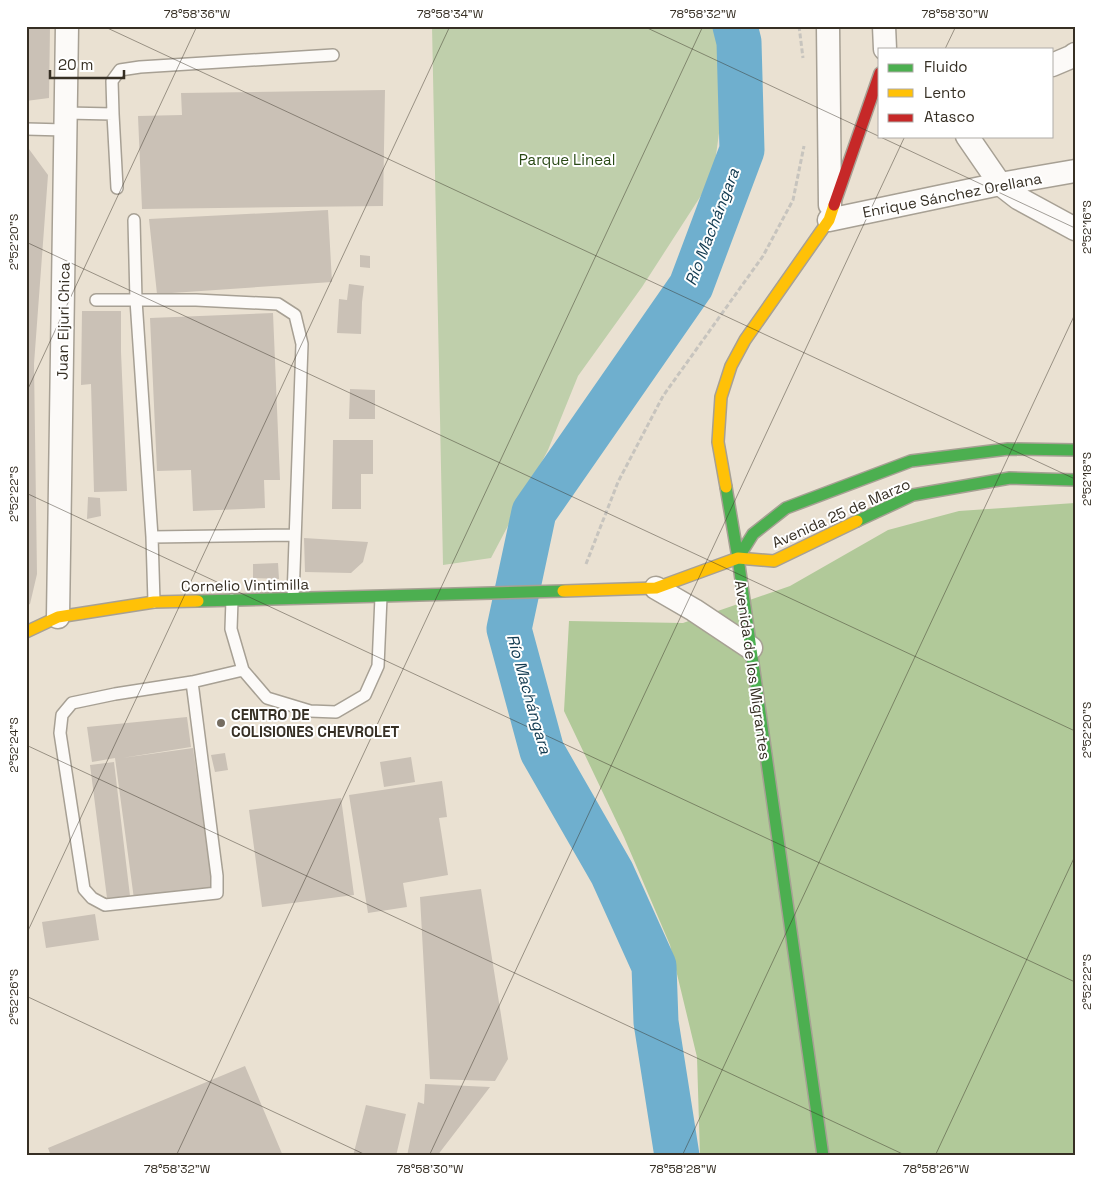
<svg xmlns="http://www.w3.org/2000/svg" width="1101" height="1182" viewBox="0 0 1101 1182" font-family="'Space Grotesk',sans-serif">
<style>
.green{fill:#bfcfab}
.forest{fill:#b1c999}
.lines{fill:none;stroke-linecap:round;stroke-linejoin:round}
.river{stroke:#6fafce;stroke-width:45}
.building{fill:#cac1b6}
.lane-casing{stroke:#a7a094;stroke-width:14}
.street-casing{stroke:#a7a094;stroke-width:25}
.fast-casing{stroke:#a7a094;stroke-width:14}
.slow-casing{stroke:#a7a094;stroke-width:14}
.jam-casing{stroke:#a7a094;stroke-width:14}
.path{stroke:#c7c4be;stroke-width:3;stroke-dasharray:5 2.5;stroke-linecap:butt}
.lane{stroke:#fcfaf8;stroke-width:11}
.street{stroke:#fcfaf8;stroke-width:22}
.fast{stroke:#4caf50;stroke-width:11}
.slow{stroke:#ffc107;stroke-width:11}
.jam{stroke:#c62828;stroke-width:11}
.ticks{fill:none;stroke:#362f24;stroke-width:1;stroke-opacity:0.45}
.poi-dot{fill:#756d61;stroke:#fff;stroke-width:2}
.labels{text-anchor:middle;dominant-baseline:central;stroke-width:4;stroke-linejoin:round;paint-order:stroke}
.park-label{font-size:15px;fill:#294915;stroke:#fff}
.street-label{font-size:15px;fill:#362f24;stroke:#fff}
.poi-label{font-size:15px;font-weight:bold;fill:#362f24;stroke:#fff;text-anchor:start}
.water-label{font-size:16px;font-style:italic;fill:#113a50;stroke:#fff}
.neatline{fill:none;stroke:#362f24;stroke-width:2}
.ticks-label{font-size:12px;text-anchor:middle;fill:#362f24}
</style>
<rect width="100%" height="100%" fill="#eae1d2"/>
<!-- green -->
<path class="green" d="M432,26H717L723,104L713,177L642,287L578,376L548,450L491,558L443,565Z"/>
<!-- forest -->
<path class="forest" d="M1075,503V1156H700L697,1057L670,945L624,837L564,711L569,621L683,623L790,586L888,530L959,511Z"/>
<g class="lines">
<!-- river -->
<path class="river" d="M677,1156L656,1022L654,966L612,873L542,751L509,629L534,512L691,286L742,150L739,42L735,26"/>
</g>
<!-- building -->
<path class="building" d="M26,26H50L49,98L26,101Z
M385,90L383,206L142,209L138,116L182,115L181,93Z
M26,145L48,175L34,364L37,574L30,604L26,606Z
M328,210L332,282L157,294L149,219Z
M360,255L370,256V268L360,267Z
M349,284L364,286L362,302L361,334L337,333L339,299L347,300Z
M82,311H121V352L127,491L94,492L91,384L81,385Z
M273,313L280,480H264L265,508L193,511L191,470L157,471L150,318Z
M350,389L375,390V419H349Z
M333,440H373V474H361V509H332Z
M88,497L100,498L101,516L87,519Z
M304,538L368,542L363,562L351,573L305,572Z
M278,563L279,579L253,578V564Z
M187,717L191,747L122,758L193,748L213,888L134,899L115,758L92,762L87,727Z
M225,753L228,770L215,772L211,755Z
M411,757L415,782L384,787L380,762Z
M114,762L130,896L107,898L90,765Z
M442,781L447,817L439,818L448,875L403,883L407,907L368,913L349,795Z
M341,798L354,895L262,907L249,810Z
M481,889L508,1059L495,1081L430,1079L420,897Z
M95,914L99,940L46,948L42,922Z
M245,1066L283,1156H51L48,1148Z
M425,1084L490,1087L437,1156H407L418,1102L424,1104Z
M366,1105L406,1114L396,1156H353Z"/>
<g class="lines">
<defs>
<path id="lane" d="M66,113L113,114L117,188
M113,114L112,81L120,70L140,67L333,55
M26,129L65,130
M134,220L136,300L152,537L154,602
M96,300H196L278,304L295,315L302,344L293,598
M152,537L295,535
M232,600L231,629L243,670L267,698L310,711L336,712L365,695L378,666L381,597
M192,682L217,876V893L105,905L92,898L84,889L60,733L62,715L72,703L115,694L192,682L243,670"/>
<path id="street" d="M828,26L830,205
M884,26L885,49
M1052,65L1071,57L1075,54
M967,136L1000,184L1018,198L1075,229
M829,220L1000,184L1075,171
M656,588L694,610L751,648
M58,617L67,26"/>
<path id="fast" d="M726,487L738,558L823,1156
M857,521L913,495L1010,478L1075,480
M738,558L753,534L786,508L911,461L1008,449L1075,450
M198,601L563,591"/>
<path id="slow" d="M726,487L718,442L721,397L731,366L745,340L829,220L834,205
M563,591L656,588L738,558L774,561L857,521
M26,632L58,617L154,602L198,601"/>
<path id="jam" d="M834,205L880,73"/>
</defs>
<!-- lane casing -->
<use href="#lane" class="lane-casing"/>
<!-- street casing -->
<use href="#street" class="street-casing"/>
<!-- fast casing -->
<use href="#fast" class="fast-casing"/>
<!-- slow casing -->
<use href="#slow" class="slow-casing"/>
<!-- jam casing -->
<use href="#jam" class="jam-casing"/>
<!-- path -->
<path class="path" d="M799,26L803,58
M586,564L618,482L663,396L763,256L793,200L804,146"/>
<!-- lane -->
<use href="#lane" class="lane"/>
<!-- street -->
<use href="#street" class="street"/>
<!-- fast -->
<use href="#fast" class="fast"/>
<!-- slow -->
<use href="#slow" class="slow"/>
<!-- jam -->
<use href="#jam" class="jam"/>
</g>
<!-- ticks -->
<path class="ticks" d="M103,26L1075,479M643,26L1075,228M945,49L956,26M26,242L1075,731M26,393L197,26M26,493L1075,982M26,745L907,1156M26,935L450,26M26,996L368,1156M176,1156L703,26M429,1156L905,136M682,1156L1075,314M935,1156L1075,856"/>
<!-- markers -->
<circle class="poi-dot" cx="221" cy="723" r="5"/>
<g class="labels">
<!-- park labels -->
<g class="park-label">
<text x="567" y="159">Parque Lineal</text>
</g>
<!-- street labels -->
<g class="street-label">
<text transform="translate(952 195) rotate(-11)">Enrique Sánchez Orellana</text>
<text transform="translate(63 321) rotate(-89)">Juan Eljuri Chica</text>
<text transform="translate(841 513) rotate(-24)">Avenida 25 de Marzo</text>
<text transform="translate(245 585) rotate(-1)">Cornelio Vintimilla</text>
<text transform="translate(753 670) rotate(82)">Avenida de los Migrantes</text>
</g>
<!-- poi labels -->
<g class="poi-label">
<text x="231" y="714">CENTRO DE<tspan x="231" dy="17">COLISIONES CHEVROLET</tspan></text>
</g>
<!-- water labels -->
<g class="water-label">
<text transform="translate(712 227) rotate(-69)">Río Machángara</text>
<text transform="translate(529 694) rotate(74)">Río Machángara</text>
</g>
</g>
<!-- border -->
<rect width="1101" height="1182" fill="none" stroke="#ffffff" stroke-width="55"/>
<!-- legend -->
<rect x="878" y="48" width="175" height="90" fill="#ffffff" stroke="#afaca7"/>
<rect x="888" y="64" width="25" height="8" fill="#4caf50" stroke="#afaca7"/>
<text x="924" y="72" font-size="15" fill="#362f24">Fluido</text>
<rect x="888" y="89" width="25" height="8" fill="#ffc107" stroke="#afaca7"/>
<text x="924" y="98" font-size="15" fill="#362f24">Lento</text>
<rect x="888" y="114" width="25" height="8" fill="#c62828" stroke="#afaca7"/>
<text x="924" y="122" font-size="15" fill="#362f24">Atasco</text>
<!-- scale -->
<path d="M50 70v8h74v-8" fill="none" stroke="#362f24" stroke-width="2.5"/>
<text x="58" y="70" font-size="15" fill="#362f24" stroke="#ffffff" stroke-width="4" paint-order="stroke">20 m</text>
<rect x="28" y="28" width="1046" height="1126" class="neatline"/>
<g class="ticks-label">
<text x="197" y="18">78°58'36"W</text>
<text x="450" y="18">78°58'34"W</text>
<text x="703" y="18">78°58'32"W</text>
<text x="955" y="18">78°58'30"W</text>
<text transform="translate(1087 227) rotate(-90)" y="4">2°52'16"S</text>
<text transform="translate(14 242) rotate(-90)" y="4">2°52'20"S</text>
<text transform="translate(1087 479) rotate(-90)" y="4">2°52'18"S</text>
<text transform="translate(14 494) rotate(-90)" y="4">2°52'22"S</text>
<text transform="translate(1087 730) rotate(-90)" y="4">2°52'20"S</text>
<text transform="translate(14 745) rotate(-90)" y="4">2°52'24"S</text>
<text transform="translate(1087 982) rotate(-90)" y="4">2°52'22"S</text>
<text transform="translate(14 997) rotate(-90)" y="4">2°52'26"S</text>
<text x="177" y="1173">78°58'32"W</text>
<text x="430" y="1173">78°58'30"W</text>
<text x="683" y="1173">78°58'28"W</text>
<text x="936" y="1173">78°58'26"W</text>
</g>
</svg>
